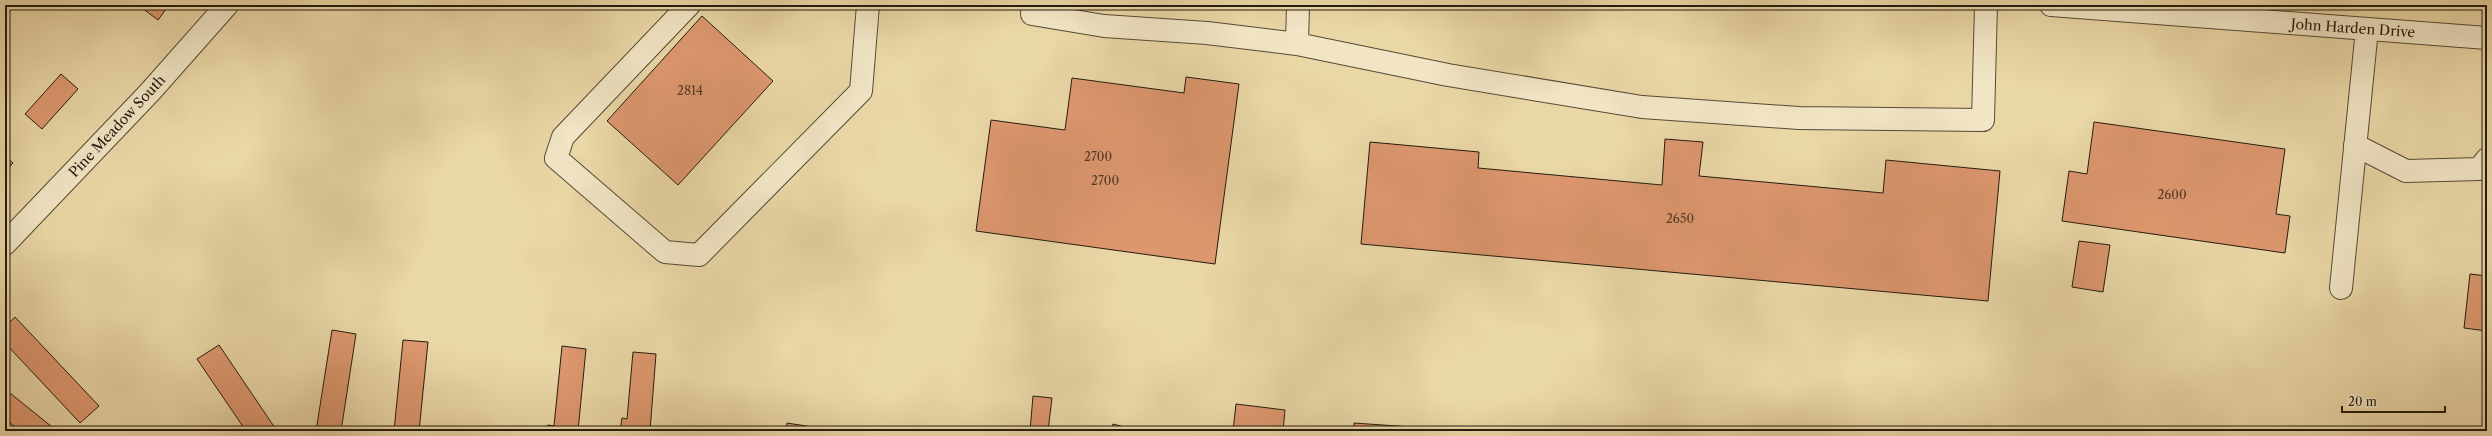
<svg xmlns="http://www.w3.org/2000/svg" width="2492" height="436" viewBox="0 0 2492 436" font-family="'Libre Caslon Text',serif">
<style>
.building{fill:#dd976f;stroke:#241b0f}
.lines{fill:none;stroke-linecap:round;stroke-linejoin:round}
.minor-casing{stroke:#564a35;stroke-width:24}
.minor{stroke:#f1e5c5;stroke-width:22}
.labels{text-anchor:middle;dominant-baseline:central;stroke-width:3;stroke-linejoin:round;paint-order:stroke}
.number-label{font-size:12px;fill:#523a27}
.street-label{font-size:14px;fill:#241b0f;stroke:#f1e5c5}
</style>
<rect width="100%" height="100%" fill="#ead7a6"/>
<filter id="stains"><feTurbulence type="fractalNoise" baseFrequency=".005" numOctaves="4"/><feColorMatrix values="0 0 0 0 .2 0 0 0 0 .09 0 0 0 0 .02 0 0 0 .5 -.17"/></filter>
<radialGradient id="worn" r=".72"><stop offset=".6" stop-color="#630" stop-opacity="0"/><stop offset="1" stop-color="#630" stop-opacity=".3"/></radialGradient>
<!-- building -->
<path class="building" d="M138,5H169L158,20Z
M702,16L773,81L678,185L607,121Z
M61,74L78,89L42,129L25,114Z
M1186,77L1239,84L1215,264L976,231L991,120L1065,130L1072,78L1184,93Z
M2094,122L2285,149L2276,214L2290,216L2285,253L2062,221L2069,171L2087,174Z
M1665,139L1703,142L1699,176L1883,193L1886,160L2000,171L1988,301L1361,244L1370,142L1479,152L1478,168L1662,185Z
M5,156L13,163L5,172Z
M2079,241L2110,245L2103,292L2072,287Z
M2470,274L2487,276V331L2464,328Z
M15,317L99,406L80,423L5,343V327Z
M332,330L356,334L341,431H316Z
M403,340L428,342L419,431H394Z
M219,345L277,431H246L197,359Z
M562,346L586,349L578,431H547L548,425L554,426Z
M633,352L656,354L650,431H620L622,418L627,419Z
M5,389L57,431H20L5,419Z
M1033,396L1052,398L1048,431H1030Z
M1236,404L1285,410L1283,431H1233Z
M787,423L819,428L818,431H786Z
M1354,423L1426,428V431H1354Z
M1113,424L1139,431H1111Z"/>
<g class="lines">
<defs>
<path id="minor" d="M689,5L563,137L556,158L665,252L699,255L861,91L868,5
M1033,5L1032,14L1104,26L1207,33L1297,44L1448,75L1642,107L1799,118L1983,120L1986,5
M2051,5L2487,38
M1297,44L1298,5
M2355,145L2406,171L2479,169L2487,159
M5,244L150,92L227,5
M2341,288L2367,29"/>
</defs>
<!-- minor casing -->
<use href="#minor" class="minor-casing"/>
<!-- minor -->
<use href="#minor" class="minor"/>
</g>
<g class="labels">
<!-- number labels -->
<g class="number-label">
<text x="690" y="90">2814</text>
<text x="1098" y="156">2700</text>
<text x="1105" y="180">2700</text>
<text x="2172" y="194">2600</text>
<text x="1680" y="218">2650</text>
</g>
<!-- street labels -->
<g class="street-label">
<text transform="translate(2353 28) rotate(4)">John Harden Drive</text>
<text transform="translate(117 126) rotate(-47)">Pine Meadow South</text>
</g>
</g>
<!-- margin -->
<rect width="2492" height="436" fill="none" stroke="#ead7a6" stroke-width="20"/>
<rect x="6" y="6" width="2480" height="424" fill="none" stroke="#241b0f" stroke-width="2"/>
<rect x="10" y="10" width="2472" height="416" fill="none" stroke="#241b0f"/>
<!-- scale -->
<path d="M2342 406v6h103v-6" fill="none" stroke="#241b0f" stroke-width="2"/>
<text x="2348" y="406" font-size="12" fill="#241b0f" stroke="#f1e5c5" stroke-width="3" paint-order="stroke">20 m</text>
<rect width="100%" height="100%" filter="url(#stains)"/>
<rect width="100%" height="100%" fill="url(#worn)"/>
</svg>
